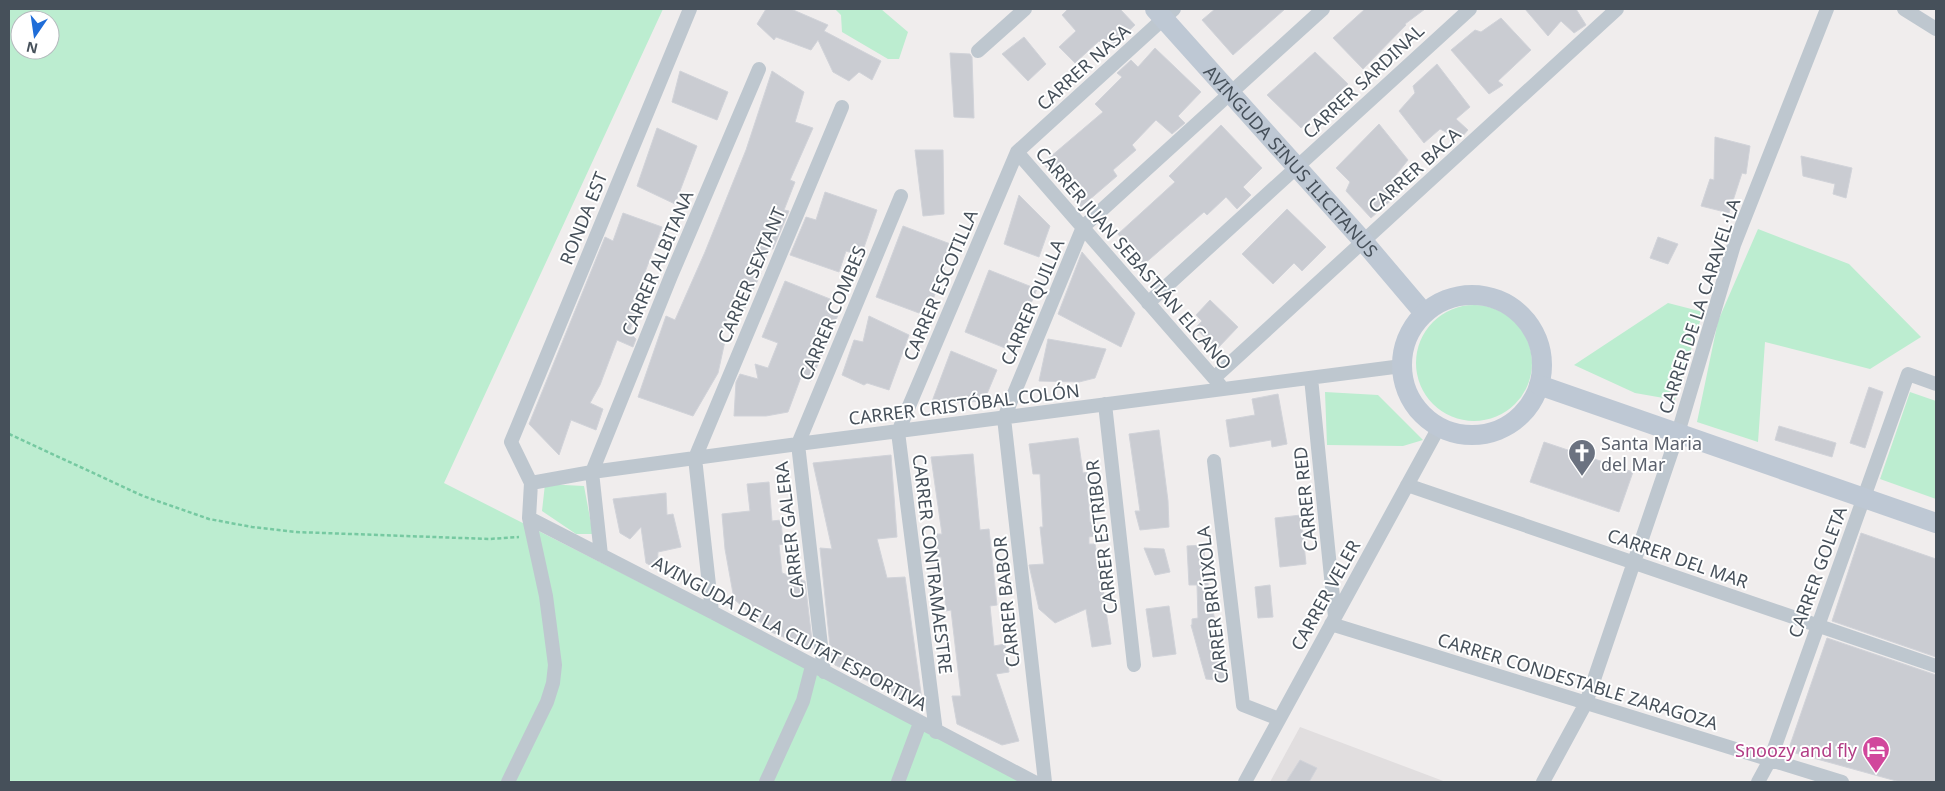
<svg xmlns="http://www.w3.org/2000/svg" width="1945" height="791" viewBox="0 0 1945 791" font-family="'Noto Sans',sans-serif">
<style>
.education{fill:#e1dedf}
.green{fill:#bcedd0;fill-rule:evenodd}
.building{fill:#caccd2;stroke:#d1d3d9}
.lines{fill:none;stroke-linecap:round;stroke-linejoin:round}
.path{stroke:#76c9a1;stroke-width:2.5;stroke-dasharray:4 2.5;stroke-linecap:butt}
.street{stroke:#bec7cf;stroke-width:14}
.secondary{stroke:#bec8d4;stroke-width:20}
.labels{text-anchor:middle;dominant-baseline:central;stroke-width:4;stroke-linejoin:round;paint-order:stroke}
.street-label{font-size:18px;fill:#46505a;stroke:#fff}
.worship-label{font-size:18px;fill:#5b616d;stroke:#fff;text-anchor:start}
.hotel-label{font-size:18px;fill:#b23c85;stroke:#fff;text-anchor:end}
</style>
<rect width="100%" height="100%" fill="#f0eded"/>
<!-- education -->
<path class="education" d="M1300,727L1446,782H1270Z"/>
<!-- green -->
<path class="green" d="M9,9H663L444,483L1034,782H9ZM20,20H50V50H20Z
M835,9H881L908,32L899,59H888L842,32L841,15Z
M1758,229L1849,264L1921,337L1870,369L1765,342L1758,442L1697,422L1718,321Z
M1668,303L1703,312L1675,400L1635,393L1574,365Z
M1416 363a58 58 0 1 1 116 0a58 58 0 1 1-116 0Z
M1325,392L1378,395L1423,440L1403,446L1327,445Z
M1910,392L1936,401V499L1880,479Z
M545,484L584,486L593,534H576L542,511Z"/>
<!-- building -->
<path class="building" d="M766,9H791L828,25L824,31L881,61L872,80L859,72L849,81L833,72L818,40L811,50L776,37L774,40L757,24Z
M1068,9H1120L1135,25L1108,50L1099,41L1075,63L1059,47L1076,31L1062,15Z
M1215,9H1285L1233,55L1202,20Z
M1365,9H1425L1405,24L1406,25L1363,69L1333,38Z
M1525,9H1576L1586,25L1574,33L1561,21L1548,36Z
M1501,18L1531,50L1498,81L1503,85L1489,94L1451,50L1475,30L1481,32Z
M1024,37L1046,64L1028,81L1002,54Z
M1155,48L1201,92L1178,116L1185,123L1172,134L1156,120L1132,145L1136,150L1113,170L1117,176L1081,207L1043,163L1103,112L1095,104L1122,77L1117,73L1131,60L1138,67Z
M1315,52L1348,84L1301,128L1267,95Z
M950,53L970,54L972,57L974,118L954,117Z
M1437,64L1470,107L1456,119L1468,130L1460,139L1440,129L1424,143L1399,111L1415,93L1413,86Z
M680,71L728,92L717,120L672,102Z
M772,71L804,92L795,122L813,128L790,180L795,182L784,210L789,211L773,249L769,248L760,272L761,273L744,310L732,306L719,339L725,341L718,373L693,416L638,397L666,316L675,320L705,252L746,150Z
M1379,124L1408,160L1391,181L1403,190L1371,218L1346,191L1350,182L1336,168Z
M1221,125L1262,168L1243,187L1251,195L1237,209L1226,197L1207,215L1204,212L1143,265L1118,234L1175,182L1169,176Z
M657,128L697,146L675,204L637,186Z
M1715,137L1750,146L1746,174L1742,173L1729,213L1701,206L1710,179L1714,180Z
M915,150H943L944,214L923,216Z
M1801,156L1852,168L1846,198L1833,194L1835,184L1803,176Z
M825,192L877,210L861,256L846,251L839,272L790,255L806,217L816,220Z
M1019,195L1050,226L1039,257L1004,244Z
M1287,209L1326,247L1302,271L1294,263L1273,284L1242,254Z
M623,213L662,227L633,304L639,307L629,332L636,339L633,347L617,340L600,385L590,403L603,409L596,430L571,420L559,455L529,424L605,237L613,241Z
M903,226L953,245L927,316L876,297Z
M1658,237L1678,244L1668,264L1650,258Z
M1082,252L1135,313L1121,347L1058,314Z
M989,270L1037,289L1025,318L1018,315L1005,348L965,332Z
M785,281L830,299L825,310L838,315L811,381L801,377L788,412L766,416H734L736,382L740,374L758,379L755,364L768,368L778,343L762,337Z
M1210,300L1238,327L1217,349L1195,328L1202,321L1196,315Z
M869,316L909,335L889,390L867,383L864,385L842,375L854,340L863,342Z
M1048,339L1106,349L1095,378L1079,382L1039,381Z
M951,351L997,370L984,401L931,404Z
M1869,387L1883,392L1865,448L1850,443Z
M1278,394L1287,444L1272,447L1271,440L1230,447L1226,420L1255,415L1252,399Z
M1779,426L1836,443L1832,457L1775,440Z
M1159,430L1168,501L1169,527L1140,530L1135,511H1140L1129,434Z
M1078,438L1083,473L1087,472L1090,522H1092L1094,536L1089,537V544H1095L1100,569H1102L1104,598L1111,644L1092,647L1086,609L1055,623L1039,609L1029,565L1044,564L1040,527H1043L1040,474H1033L1029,444Z
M1544,442L1633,472L1619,512L1530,482Z
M973,454L980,530L989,529L997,605L990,606L994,646L1005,644L1009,672L996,674L1019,741L1002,745L957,724L952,696H961L951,610L946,611L941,557H938L936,534H942L931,457Z
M891,455L897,537L877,539L887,578L905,577L923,708L835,665L834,657L831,656L820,548L832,549L813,463Z
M769,482L772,521L781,520L783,544L779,545L782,573L805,581L813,649L771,632L734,599L725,549L722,514L750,511L747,484Z
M666,493L667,515L673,514L681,547L658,552L657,569L646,563L641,527L630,539L620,533L613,499Z
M1301,515L1306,564L1280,567L1275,518Z
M1861,533L1936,559V657L1832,621Z
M1204,545L1205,567L1226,681L1206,679L1191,625H1192V619L1198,618L1197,585H1189L1187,546Z
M1144,548L1164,549L1170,572L1155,575Z
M1270,585L1273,617L1258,618L1255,587Z
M1169,606L1176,654L1153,657L1146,609Z
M1827,638L1936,675V782H1900L1788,751Z
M1300,760L1317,768L1309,782H1286Z"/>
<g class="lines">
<!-- path -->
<path class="path" d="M9,434L143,496L209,519L252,527L296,532L489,539L519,537"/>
<!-- street -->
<path class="street" d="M1904,9L1936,29
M978,51L1025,9
M1017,152L1220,385
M1148,303L1470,9
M1214,378L1617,9
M1311,378L1335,617
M1105,404L1134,665
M1214,461L1243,705L1279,719
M531,483L592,472L798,444L1402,366
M1407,485L1936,666
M529,518L712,612L1034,782
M601,555L592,472L671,276L759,69
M712,612L695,458L842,107
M1331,624L1842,782
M824,672L798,444L901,196
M936,732L898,432L1017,152L1174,9
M508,782L547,702L553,683L555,665L546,596L529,518L531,483L511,442L690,9
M766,782L803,701L812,666
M898,782L920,723
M1045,782L1004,418L1083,227L1323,9
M1245,782L1439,427
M1543,782L1586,703L1678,433L1734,245L1827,9
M1758,782L1770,760L1908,374L1936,384"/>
<!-- secondary -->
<g class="secondary">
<path id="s1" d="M1155,9L1363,241L1424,313"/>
<circle cx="1472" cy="365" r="70"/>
<path d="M1539,385L1936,523"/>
</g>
</g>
<!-- icons -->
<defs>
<symbol id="church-pin" viewBox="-11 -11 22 30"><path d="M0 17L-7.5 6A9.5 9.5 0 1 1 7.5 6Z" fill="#6b7280" stroke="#fff"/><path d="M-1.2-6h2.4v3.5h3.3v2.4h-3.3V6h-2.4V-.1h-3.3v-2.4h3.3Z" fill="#fff"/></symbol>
<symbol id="hotel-pin" viewBox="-11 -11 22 30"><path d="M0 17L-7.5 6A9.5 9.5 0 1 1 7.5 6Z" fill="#d1479c" stroke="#fff"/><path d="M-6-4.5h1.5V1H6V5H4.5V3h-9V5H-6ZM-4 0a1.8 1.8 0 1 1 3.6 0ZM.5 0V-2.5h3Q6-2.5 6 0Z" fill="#fff"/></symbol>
</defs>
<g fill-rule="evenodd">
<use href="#church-pin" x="1566" y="437" width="32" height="43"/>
<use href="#hotel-pin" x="1860" y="734" width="32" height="43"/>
</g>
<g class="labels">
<!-- street labels -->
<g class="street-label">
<text transform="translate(1083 67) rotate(-42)">CARRER NASA</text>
<text transform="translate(1363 81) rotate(-43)">CARRER SARDINAL</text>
<text stroke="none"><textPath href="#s1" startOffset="204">AVINGUDA SINUS ILICITANUS</textPath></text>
<text transform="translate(1414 170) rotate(-42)">CARRER BACA</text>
<text transform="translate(583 218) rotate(-68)">RONDA EST</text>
<text transform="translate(1134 258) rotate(49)">CARRER JUAN SEBASTIÁN ELCANO</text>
<text transform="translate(657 263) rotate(-67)">CARRER ALBITANA</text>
<text transform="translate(751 275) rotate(-67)">CARRER SEXTANT</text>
<text transform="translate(940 285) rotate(-67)">CARRER ESCOTILLA</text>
<text transform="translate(1032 302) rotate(-67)">CARRER QUILLA</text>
<text transform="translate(1699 306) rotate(-72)">CARRER DE LA CARAVEL·LA</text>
<text transform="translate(832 313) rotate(-67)">CARRER COMBES</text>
<text transform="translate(964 404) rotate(-7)">CARRER CRISTÓBAL COLÓN</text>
<text transform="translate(1305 499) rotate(-96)">CARRER RED</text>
<text transform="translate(789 530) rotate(-97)">CARRER GALERA</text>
<text transform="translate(1101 537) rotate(-97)">CARRER ESTRIBOR</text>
<text transform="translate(1678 558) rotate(19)">CARRER DEL MAR</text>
<text transform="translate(933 564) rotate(83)">CARRER CONTRAMAESTRE</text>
<text transform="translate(1817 572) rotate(-70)">CARRER GOLETA</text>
<text transform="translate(1325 595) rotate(-61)">CARRER VELER</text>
<text transform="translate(1006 602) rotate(-96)">CARRER BABOR</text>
<text transform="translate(1212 605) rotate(-97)">CARRER BRÚIXOLA</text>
<text transform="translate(790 633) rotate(28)">AVINGUDA DE LA CIUTAT ESPORTIVA</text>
<text transform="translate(1578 681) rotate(17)">CARRER CONDESTABLE ZARAGOZA</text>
</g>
<!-- worship labels -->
<g class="worship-label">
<text x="1601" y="443">Santa Maria<tspan x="1601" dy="21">del Mar</tspan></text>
</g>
<!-- hotel labels -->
<g class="hotel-label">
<text x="1857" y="750">Snoozy and fly</text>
</g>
</g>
<!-- border -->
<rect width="1945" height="791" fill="none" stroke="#46505a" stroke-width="20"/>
<!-- north arrow -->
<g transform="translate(35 35) rotate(193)"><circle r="24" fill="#ffffff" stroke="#b5b9bd"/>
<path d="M0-4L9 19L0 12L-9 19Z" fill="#1f6dd8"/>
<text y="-8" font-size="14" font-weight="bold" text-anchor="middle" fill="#46505a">N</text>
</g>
</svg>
